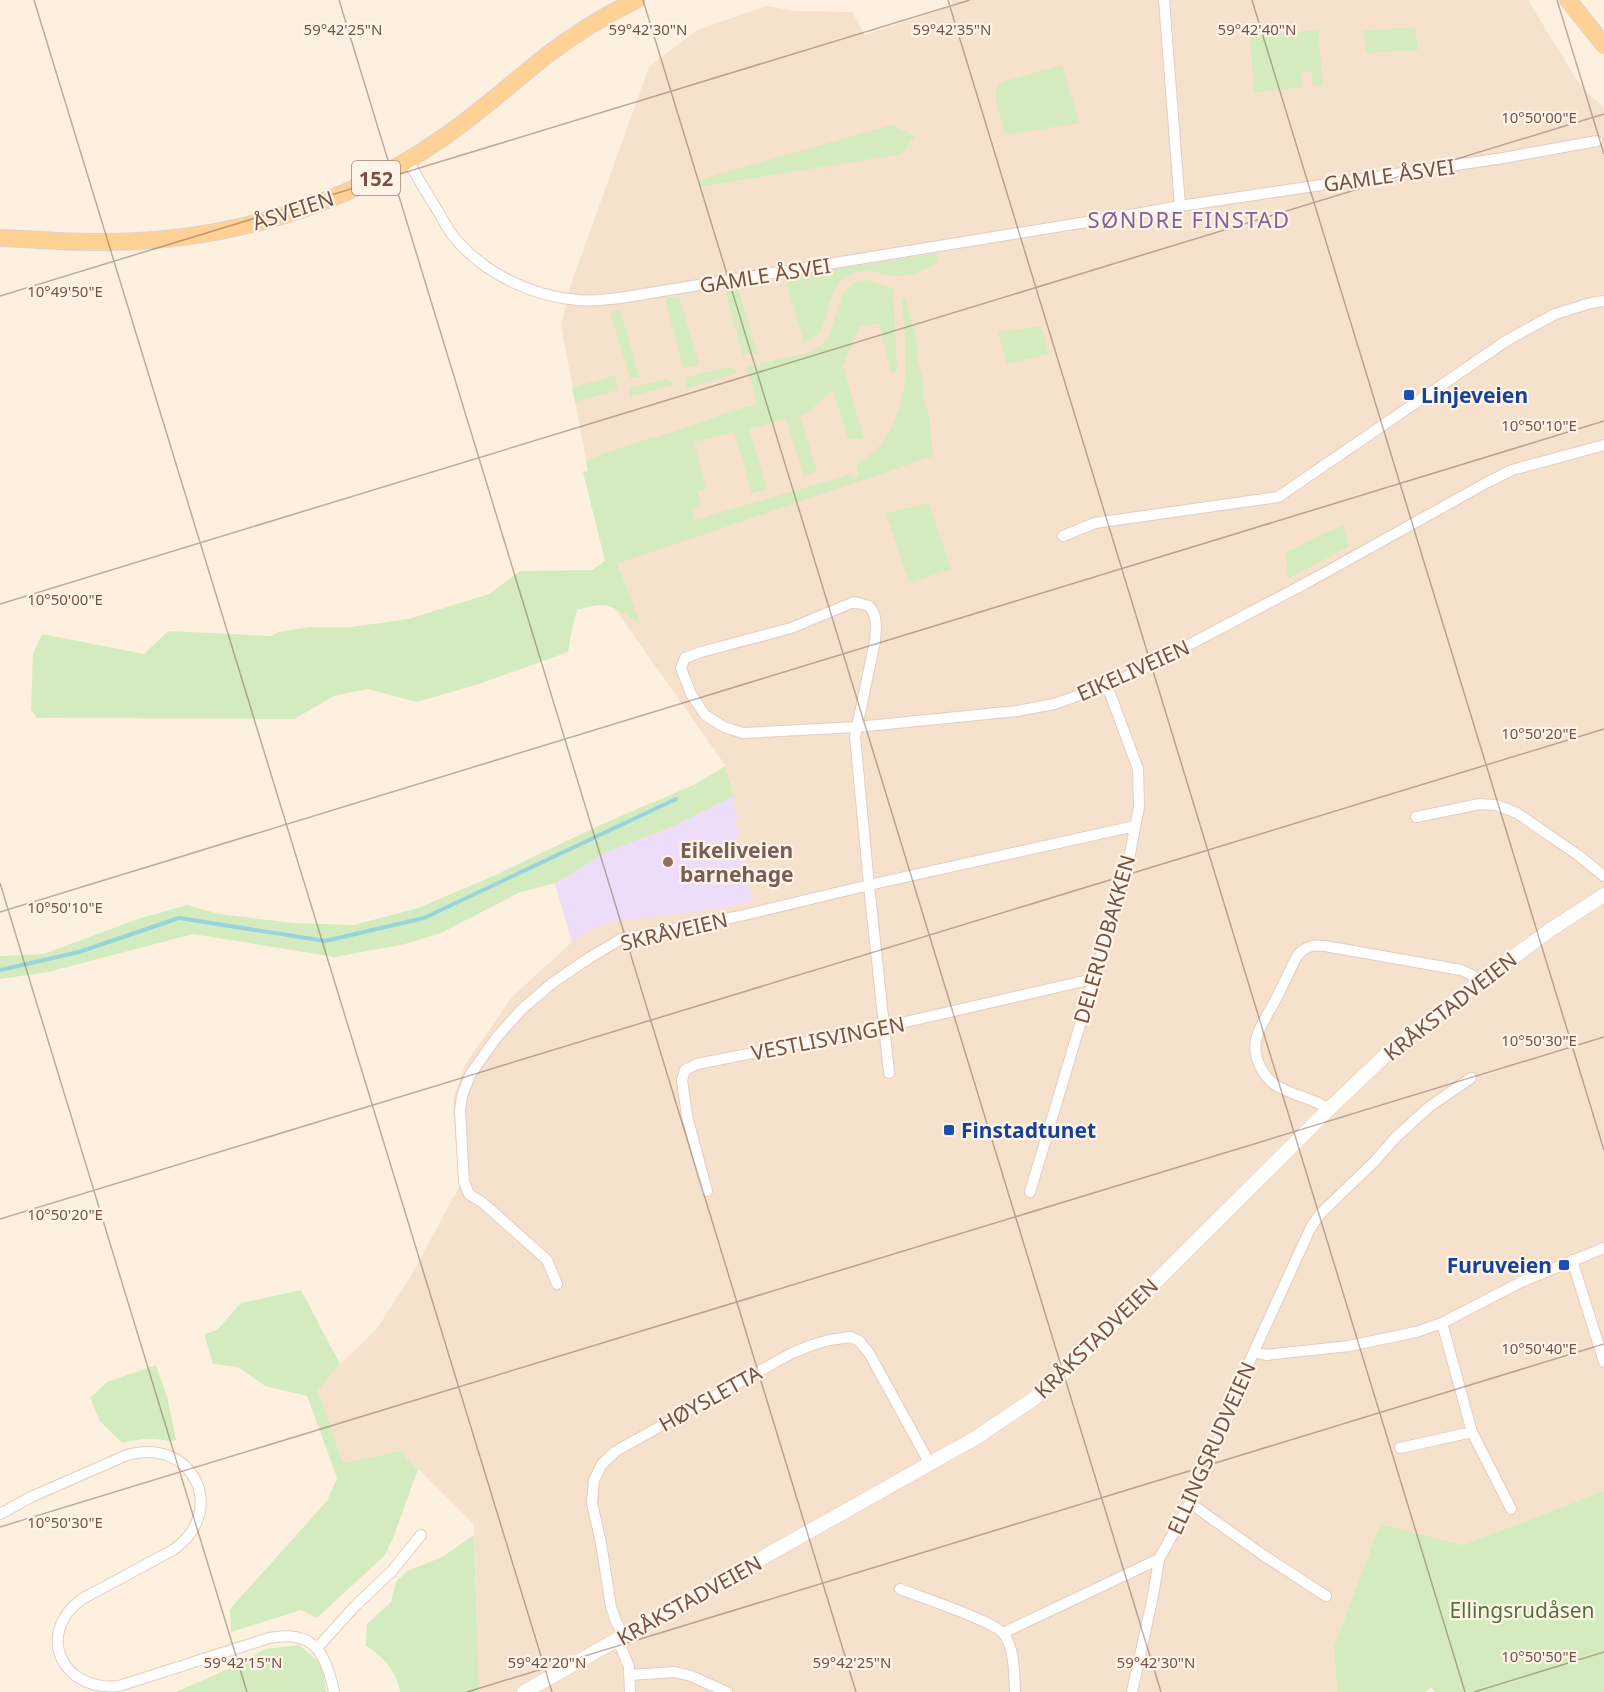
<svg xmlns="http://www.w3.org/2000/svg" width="1604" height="1692" viewBox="0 0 1604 1692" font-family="'Noto Sans',sans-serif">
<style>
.residential{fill:#f6e1cd}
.education{fill:#edddfa}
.green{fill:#d3ebbe}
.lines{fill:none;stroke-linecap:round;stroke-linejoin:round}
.stream{stroke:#99d4da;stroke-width:4}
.minor-casing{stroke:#e4cdbe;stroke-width:12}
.secondary-casing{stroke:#e9cebb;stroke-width:15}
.primary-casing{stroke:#dbd3cf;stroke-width:18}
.minor{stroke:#fff;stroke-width:10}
.secondary{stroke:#fff;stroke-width:14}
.primary{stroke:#ffd195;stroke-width:16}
.ticks{fill:none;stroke:#755446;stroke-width:1.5;stroke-opacity:0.45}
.transit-dot{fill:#1a4fb4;stroke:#fff4e7;stroke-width:2}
.education-dot{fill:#8d6e63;stroke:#fff4e7;stroke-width:2}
.labels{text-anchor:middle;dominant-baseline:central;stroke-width:4.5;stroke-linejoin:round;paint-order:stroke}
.shield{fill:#fff4e7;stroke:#9e8476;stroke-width:1.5}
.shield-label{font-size:20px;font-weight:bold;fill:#755446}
.street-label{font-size:21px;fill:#755446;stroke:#fff4e7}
.transit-label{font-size:21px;font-weight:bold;fill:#164399;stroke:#fff4e7;text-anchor:start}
.education-label{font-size:21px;font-weight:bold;fill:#785e54;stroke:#fff4e7;text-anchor:start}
.park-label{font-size:21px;fill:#50763b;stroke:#fff4e7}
.neighbourhood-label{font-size:22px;letter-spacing:1.5px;fill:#836199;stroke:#fff4e7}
.ticks-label{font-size:15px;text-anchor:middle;fill:#755446;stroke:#fff4e7;stroke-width:4.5;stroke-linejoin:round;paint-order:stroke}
</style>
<rect width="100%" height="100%" fill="#fef0df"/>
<!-- residential -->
<path class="residential" d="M951,0H1528L1578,82L1593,98L1604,107V1491L1463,1545L1380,1524L1334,1647L1337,1692H479L474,1524L400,1451L343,1463L318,1391L340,1364L376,1330L411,1276L459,1187L453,1099L465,1065L512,997L572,942L555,883L734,796L725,765L613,606L561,325L571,284L649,67L697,30L767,6L796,11L852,12L865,35L953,6Z"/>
<!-- education -->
<path class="education" d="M734,796L736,801L733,804L739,819L734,822L740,835L735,837L743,854L753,901L717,909L609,922L590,930L572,942L555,883L580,869L603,853L670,828Z"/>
<!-- green -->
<path class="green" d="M1415,27L1418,50L1366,53L1363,31Z
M1318,30L1323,86H1313L1311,72H1301L1303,87L1254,93L1250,36Z
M1062,65L1079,123L1005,135L996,102V89L1002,82Z
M892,125L915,136L901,154L699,187L698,180Z
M933,254L938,257V261C927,269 913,276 899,276C883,276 869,267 853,273C828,283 831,308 822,328C818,336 811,340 804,343L785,277Z
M867,280L893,288L897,371L891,372L879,323L859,327L843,366L864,439H848L833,390L806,414L800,416L817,471L804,476L786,419L749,429L767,489L752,493L734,432L694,442L706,489L698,492L701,506L692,510L695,520L851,474L852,477L859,475L857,465C866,458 877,450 884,440C913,398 906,347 902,299H906L917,343V360L923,380V395L929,416L933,456L617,564L641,625C616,608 609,599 577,610L572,629L568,652L479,684L417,702L367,689L334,696L294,719L37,718L31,710L33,653L42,634L144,654L168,631L271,636L279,632L308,627H351L408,619L489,594L520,571L592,570L605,561L583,472L588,471L586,462C616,446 650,440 682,429C707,420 731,411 757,404L747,367L812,352L828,339L842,295L852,284Z
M737,284L757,353L743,355L724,286Z
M679,296L699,365L683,368L665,299Z
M620,310L639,377L630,378L610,311Z
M1041,326L1049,354L1007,364L998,332Z
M732,367L738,373L687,388L686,378L701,373Z
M616,375L617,390L575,402L572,388Z
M666,379L675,384L629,397L630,388Z
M929,503L951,569L909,583L886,513Z
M1343,525L1349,546L1288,579L1286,552Z
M725,766L734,796L670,828L603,853L580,869L555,883L518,893L441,933L405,944L335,957L193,934L48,972L0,979V956L43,954L141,918L187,905L219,914L293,923L354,925L418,908L491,877L600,825L698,783Z
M301,1290L340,1364L318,1391L343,1463L400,1451L418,1469L393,1538L385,1555L317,1618L301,1610L231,1632L230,1609L327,1501L337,1478L307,1396L265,1386L238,1367L213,1364L204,1334L217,1330L241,1303Z
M156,1365L167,1396L176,1440C169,1442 164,1440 157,1439C145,1438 133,1440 122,1443L99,1420L90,1398L107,1382Z
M1604,1491V1692H1435L1431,1687L1426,1692H1337L1334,1647L1380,1524L1463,1545Z
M474,1535L479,1692H400C397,1672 383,1656 366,1646L367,1624L391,1602L396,1582L407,1571L442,1557Z
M299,1645L322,1664L326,1692H176L241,1663L265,1649Z"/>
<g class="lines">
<!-- stream -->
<path class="stream" d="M0,970L79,952L179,918L325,941L424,918L676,799"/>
<defs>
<path id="minor" d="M1164,0L1180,206
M408,161C418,178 428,196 439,213C443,220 448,229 453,236C483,273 531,296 578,300C604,302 631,296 656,292L1136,214L1180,206L1503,158L1597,141
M1063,536L1095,523L1278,497L1506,341L1555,314L1591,303L1604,301
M854,602L869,606C878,616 876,628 875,641L857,727L743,733L724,727L705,715L691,694L681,668L685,658L701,652L791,628Z
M1416,817L1480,804L1496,805L1517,813L1578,855L1604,876
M889,1073L869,885L855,737L857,727L1017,711L1054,704L1106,686L1143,669L1310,581L1486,483L1512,470L1604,445
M1329,1109C1312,1097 1291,1096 1274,1084C1268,1080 1265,1075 1262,1070C1246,1042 1262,1025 1275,1001C1282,987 1289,972 1296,958C1303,947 1312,944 1325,946L1461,970L1472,975L1479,983
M707,1191L687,1116L682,1080L685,1070L697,1064L884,1027L1093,979
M1030,1192L1128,864L1139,807L1138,769L1111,696L1106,686
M1572,1260L1604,1362
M557,1284L547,1260L483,1203L469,1194L464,1182L460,1111L462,1096L470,1075L496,1038L521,1010L551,984L589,958L621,939L740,916L869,885L1135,826
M1442,1323L1472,1432L1511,1509
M1255,1352L1266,1355L1349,1346L1416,1332L1442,1323L1523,1281L1604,1248
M1400,1448L1472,1432
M1190,1503L1263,1555L1326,1596
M0,1514L31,1497L127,1455C193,1436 229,1511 173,1550L82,1599C35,1633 61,1692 119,1686L269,1638C314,1629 326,1653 334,1692
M900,1589C920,1597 991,1620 1003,1633C1015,1648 1014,1674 1015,1692
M1003,1633L1159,1559
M625,1636L617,1624L611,1607L601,1543L592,1503L594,1480L602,1464L616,1451L792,1353L812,1345L829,1340L851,1337L859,1341L869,1353L930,1464
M618,1640L629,1667L630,1692
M317,1648L356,1605L392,1571L421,1535
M629,1675L675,1672L691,1676L727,1692
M1132,1692L1153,1596L1159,1559L1190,1503L1224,1428L1246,1369L1311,1227L1321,1213L1374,1162L1396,1137L1429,1107L1471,1078"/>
<path id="secondary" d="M524,1692L977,1437L1032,1400L1066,1371L1329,1109L1390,1051L1442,1010L1550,930L1604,895"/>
<path id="primary" d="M1568,0L1604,45
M0,238C36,239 72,243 109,242C227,241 343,207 441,139C479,113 514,81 551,52C578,32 606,15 636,0"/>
</defs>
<!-- minor casing -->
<use href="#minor" class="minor-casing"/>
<!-- secondary casing -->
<use href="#secondary" class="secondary-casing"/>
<!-- primary casing -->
<use href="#primary" class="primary-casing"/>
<!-- minor -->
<use href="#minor" class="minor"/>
<!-- secondary -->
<use href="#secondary" class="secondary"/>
<!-- primary -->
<use href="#primary" class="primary"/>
</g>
<!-- ticks -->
<path class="ticks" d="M34,0L552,1692M339,0L856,1692M643,0L1161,1692M948,0L1465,1692M1252,0L1604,1150M1557,0L1604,154M0,296L970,0M0,604L1604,114M0,883L247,1692M0,912L1604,421M0,1219L1604,729M0,1527L1604,1037M467,1692L1604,1344M1474,1692L1604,1652"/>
<!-- markers -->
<g class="transit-dot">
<rect x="1403" y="389" width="12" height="12" rx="3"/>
<rect x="943" y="1124" width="12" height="12" rx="3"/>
<rect x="1558" y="1259" width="12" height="12" rx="3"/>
</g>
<circle class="education-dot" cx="668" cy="862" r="6"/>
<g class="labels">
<!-- shield labels -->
<rect class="shield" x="352" y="161" width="48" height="34" rx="4.5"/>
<g class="shield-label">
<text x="376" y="178">152</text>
</g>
<!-- street labels -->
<g class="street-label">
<text transform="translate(1389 175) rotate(-8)">GAMLE ÅSVEI</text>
<text transform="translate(293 210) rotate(-18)">ÅSVEIEN</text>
<text transform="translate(765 275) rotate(-9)">GAMLE ÅSVEI</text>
<text transform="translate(1133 670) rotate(-24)">EIKELIVEIEN</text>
<text transform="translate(674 931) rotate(-13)">SKRÅVEIEN</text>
<text transform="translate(1104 939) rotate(-74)">DELERUDBAKKEN</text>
<text transform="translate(1450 1006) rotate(-38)">KRÅKSTADVEIEN</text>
<text transform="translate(828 1038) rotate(-11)">VESTLISVINGEN</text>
<text transform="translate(1096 1338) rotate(-44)">KRÅKSTADVEIEN</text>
<text transform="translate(710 1398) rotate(-29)">HØYSLETTA</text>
<text transform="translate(1211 1448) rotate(-66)">ELLINGSRUDVEIEN</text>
<text transform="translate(689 1600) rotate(-29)">KRÅKSTADVEIEN</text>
</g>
<!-- transit labels -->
<g class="transit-label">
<text x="1421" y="395">Linjeveien</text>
<text x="961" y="1130">Finstadtunet</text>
<text x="1552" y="1265" text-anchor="end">Furuveien</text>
</g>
<!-- education labels -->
<g class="education-label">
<text x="680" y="850">Eikeliveien<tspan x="680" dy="24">barnehage</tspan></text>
</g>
<!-- park labels -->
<g class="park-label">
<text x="1522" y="1610">Ellingsrudåsen</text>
</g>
<!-- neighbourhood labels -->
<g class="neighbourhood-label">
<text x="1189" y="219">SØNDRE FINSTAD</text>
</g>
</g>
<g class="ticks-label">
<text x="343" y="35">59°42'25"N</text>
<text x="648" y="35">59°42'30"N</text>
<text x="952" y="35">59°42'35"N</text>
<text x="1257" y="35">59°42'40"N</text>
<text x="1539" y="123">10°50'00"E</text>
<text x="65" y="297">10°49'50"E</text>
<text x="1539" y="431">10°50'10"E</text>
<text x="65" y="605">10°50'00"E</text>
<text x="1539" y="739">10°50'20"E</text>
<text x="65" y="913">10°50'10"E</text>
<text x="1539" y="1046">10°50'30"E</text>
<text x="65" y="1220">10°50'20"E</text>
<text x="1539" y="1354">10°50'40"E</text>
<text x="65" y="1528">10°50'30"E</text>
<text x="1539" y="1662">10°50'50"E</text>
<text x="243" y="1668">59°42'15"N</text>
<text x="547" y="1668">59°42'20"N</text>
<text x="852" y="1668">59°42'25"N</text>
<text x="1156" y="1668">59°42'30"N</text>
</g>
</svg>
